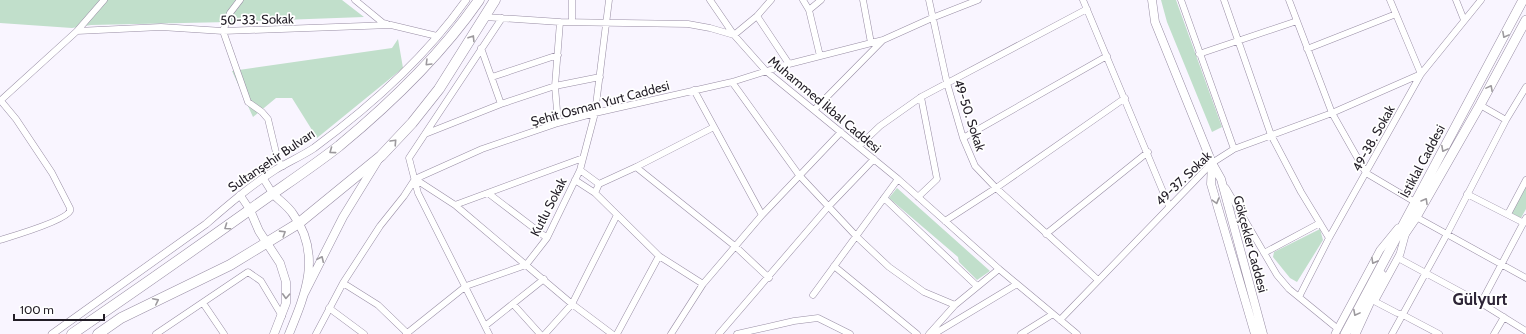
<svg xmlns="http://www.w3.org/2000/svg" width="1526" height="334" viewBox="0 0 1526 334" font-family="Cabin,sans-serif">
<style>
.green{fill:#c1dfcb}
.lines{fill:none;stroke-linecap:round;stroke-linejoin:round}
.minor-casing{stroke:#988da4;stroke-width:7}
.tertiary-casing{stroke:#988da4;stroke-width:8}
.secondary-casing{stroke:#988da4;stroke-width:9}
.primary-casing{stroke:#988da4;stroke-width:10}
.trunk-casing{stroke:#988da4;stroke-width:11}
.minor{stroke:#fff;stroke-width:6}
.tertiary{stroke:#fff;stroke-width:7}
.secondary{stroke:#fff;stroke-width:8}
.primary{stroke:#fff;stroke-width:9}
.trunk{stroke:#fff;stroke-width:10}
.oneway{stroke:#9c999d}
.labels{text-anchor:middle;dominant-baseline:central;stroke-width:3.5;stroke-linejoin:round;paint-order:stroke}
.street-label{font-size:13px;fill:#221d26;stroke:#fff}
.district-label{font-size:17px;font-weight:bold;fill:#2e2537;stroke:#fff}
</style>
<rect width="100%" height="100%" fill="#f9f5ff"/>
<!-- green -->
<path class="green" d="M0,0H342L364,17L229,22L91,25L72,28L0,23Z
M1161,0H1176L1222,127L1212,132L1167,22Z
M398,39L403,68L317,138L292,98H276L253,117L232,71L392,48Z
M1526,184V209L1521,218L1511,213Z
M897,188L990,271L977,280L959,262L958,257L889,198Z
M1320,229L1323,240L1297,282L1290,278L1273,257L1274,252Z"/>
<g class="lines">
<defs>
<path id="minor" d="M240,0L230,13L223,31L248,102L262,112L268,119L278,161L283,166
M355,0L383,23L387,24
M572,0V22
M710,0L734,35L757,16L771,0
M803,0L809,10L820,56
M863,0L871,43
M929,0L947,83L963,138L975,166L996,188L1098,280
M1083,0L1169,206
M1181,0L1234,149
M1224,0L1271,135L1301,192L1329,238
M1289,0L1332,113L1366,173L1415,202
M1390,0L1421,74
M1456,0L1464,20
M809,10L821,0
M757,16L789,64
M485,17L560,22L688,24L710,28L734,35L766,71L898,179L999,269L1077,334
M77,31L161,27L223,31L391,25L437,36
M481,48L501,104
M1307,49L1396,14
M1199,54L1297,21
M492,77L558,55
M732,82L799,175L857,237L889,267L924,292L955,305
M694,90L762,215
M0,101L77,31L104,0
M1480,105L1506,120
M814,110L883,40L932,18L978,0
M558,123L555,86L560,22
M425,134L501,104L555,86L600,77
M963,138L1107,56
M859,146L880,126L921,97L1087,9
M636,167L736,247L769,278
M580,170L599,184
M415,179L455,205L572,304L612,334
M575,180L595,193L659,256L703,284
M1226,188L1277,275L1289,289L1338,329
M488,193L547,238
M595,193L599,184L636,167L714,127
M1467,194L1524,223
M918,197L937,179L921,97
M884,198L977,286
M455,205L583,158
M1508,214L1526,180
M1416,217L1526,278
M945,221L996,188L1125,98
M1046,234L1148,152
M0,240C13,236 65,221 70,211V208L52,173L16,119L1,101
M1264,253L1320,223
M1398,258L1481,303L1526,331
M834,266L917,334
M343,283L378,305L407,333
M813,295L898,179
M1299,297L1329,238L1421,74L1481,0
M1374,301L1397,313L1403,315L1439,334
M203,303L224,334
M1481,303L1526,218
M513,304L540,334
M329,308L364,334
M1060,320L1212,163L1234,149L1332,113L1421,74
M485,326L544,279
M156,334L248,272L261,281L282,316
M316,334L343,283L380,226L404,196L415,179L482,149L558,123L595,113L732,82L789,64L883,40
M406,334L466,286L526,265L547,238L580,170L595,113L609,0
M489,334L418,193L409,158L502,18
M545,334L572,304L617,215
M617,334L659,256
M671,334L703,284L762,215L841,132
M719,334L828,207L874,159
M737,334L794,321L818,318L850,334
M929,334L955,305L999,269
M934,334L1017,284
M1021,334L1053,314
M1392,334L1447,234L1506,120L1526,87
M1494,334L1504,317"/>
<path id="tertiary" d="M263,178L273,194
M240,195L250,210
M1375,300L1400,254L1406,232
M52,334L206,224C228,205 250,186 275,170C288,162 302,156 314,148C371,106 425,58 466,0
M1335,334L1380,250L1398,228"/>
<path id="secondary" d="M1152,0L1155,22L1212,163L1221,179L1263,334
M1212,163L1211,184L1255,334
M273,194C280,201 288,206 293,214C322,254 306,293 289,334
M250,210L259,231L280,263L286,282V303L274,334
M304,294L343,217L378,160"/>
<path id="primary" d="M1403,236L1416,217L1480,105L1526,20
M1345,334L1523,0
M1355,334L1382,275"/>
<path id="trunk" d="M72,334C132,293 192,251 251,209C280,188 311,168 339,146C391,103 441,55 479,0
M98,334L121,318L230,265L299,223L381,156L412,123L439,89L495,0"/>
</defs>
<!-- minor casing -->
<use href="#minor" class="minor-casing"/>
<!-- tertiary casing -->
<use href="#tertiary" class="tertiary-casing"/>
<!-- secondary casing -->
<use href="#secondary" class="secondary-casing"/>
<!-- primary casing -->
<use href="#primary" class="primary-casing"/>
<!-- trunk casing -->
<use href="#trunk" class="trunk-casing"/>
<!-- minor -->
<use href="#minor" class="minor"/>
<!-- tertiary -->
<use href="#tertiary" class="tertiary"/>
<!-- secondary -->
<use href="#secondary" class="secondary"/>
<!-- primary -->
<use href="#primary" class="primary"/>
<!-- trunk -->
<use href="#trunk" class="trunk"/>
</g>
<!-- one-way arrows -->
<defs><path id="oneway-chevron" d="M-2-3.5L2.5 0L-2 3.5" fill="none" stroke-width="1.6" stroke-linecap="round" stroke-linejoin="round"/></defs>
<g class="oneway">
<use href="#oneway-chevron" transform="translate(1505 35) rotate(118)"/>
<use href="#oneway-chevron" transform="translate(472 38) rotate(-58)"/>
<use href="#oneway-chevron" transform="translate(428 63) rotate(135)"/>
<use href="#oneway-chevron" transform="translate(1490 88) rotate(-62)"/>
<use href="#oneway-chevron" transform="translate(394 142) rotate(-47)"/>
<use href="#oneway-chevron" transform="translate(1444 149) rotate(118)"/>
<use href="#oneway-chevron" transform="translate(332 151) rotate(144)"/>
<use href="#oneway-chevron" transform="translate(1216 201) rotate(74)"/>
<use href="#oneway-chevron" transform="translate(1425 201) rotate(-60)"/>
<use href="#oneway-chevron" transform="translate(227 227) rotate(145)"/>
<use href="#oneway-chevron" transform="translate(283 233) rotate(-32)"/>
<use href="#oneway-chevron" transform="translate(321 259) rotate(-65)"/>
<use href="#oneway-chevron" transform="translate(1374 261) rotate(119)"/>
<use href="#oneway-chevron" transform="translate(286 296) rotate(93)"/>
<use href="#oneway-chevron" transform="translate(156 301) rotate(-26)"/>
<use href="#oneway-chevron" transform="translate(1356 313) rotate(118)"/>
</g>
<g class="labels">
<!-- street labels -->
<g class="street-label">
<text transform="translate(257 19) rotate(-1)">50-33. Sokak</text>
<text transform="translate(600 103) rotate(-15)">Şehit Osman Yurt Caddesi</text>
<text transform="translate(825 104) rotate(40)">Muhammed İkbal Caddesi</text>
<text transform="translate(970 115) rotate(72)">49-50. Sokak</text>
<text transform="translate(1373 138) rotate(-61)">49-38. Sokak</text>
<text transform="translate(271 160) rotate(-34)">Sultanşehir Bulvarı</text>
<text transform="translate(1422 161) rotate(-62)">İstiklal Caddesi</text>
<text transform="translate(1183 178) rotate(-44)">49-37. Sokak</text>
<text transform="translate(548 207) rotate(-63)">Kutlu Sokak</text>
<text transform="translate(1251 244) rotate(75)">Gökçekler Caddesi</text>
</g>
<!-- district labels -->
<g class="district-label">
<text x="1480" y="299">Gülyurt</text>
</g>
</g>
<!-- scale -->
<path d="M14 314v6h90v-6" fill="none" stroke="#221d26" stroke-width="2"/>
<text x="20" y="314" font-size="12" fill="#221d26" stroke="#ffffff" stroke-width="3" paint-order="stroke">100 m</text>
</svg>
